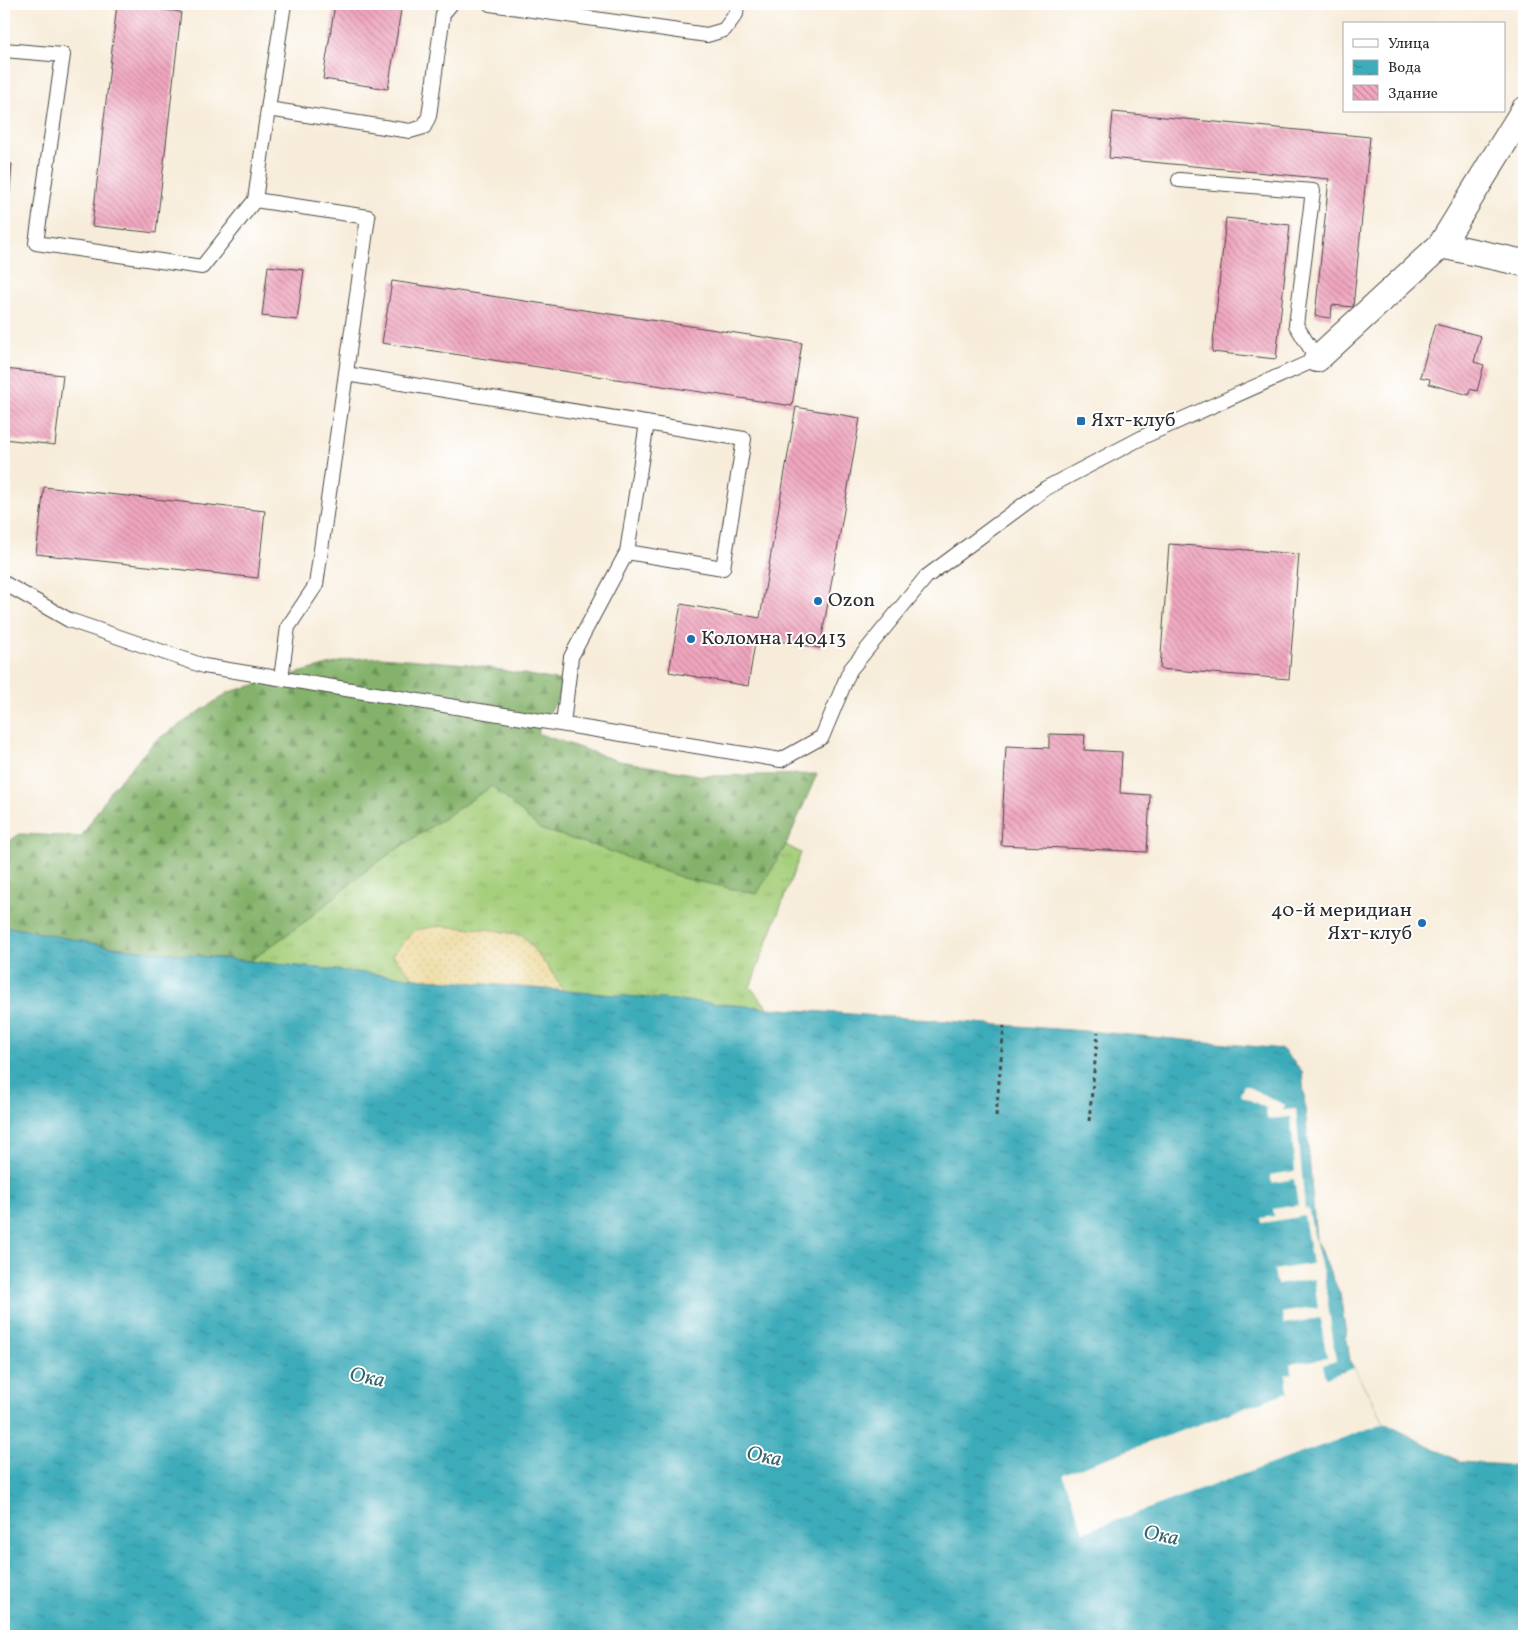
<svg xmlns="http://www.w3.org/2000/svg" width="1528" height="1640" viewBox="0 0 1528 1640" font-family="Vollkorn,serif">
<style>
.grass{fill:url(#grass-tufts);stroke:#687d53}
.forest{fill:url(#forest-firs);stroke:#586e4b}
.sand{fill:url(#sand-dots);stroke:#8c8264}
.water{fill:url(#water-ripples);stroke:#346c72}
.pier{fill:#f7ecd9}
.building{fill:url(#building-back-hatch)}
.lines{fill:none;stroke-linecap:round;stroke-linejoin:round}
.service-casing{stroke:#4a4845;stroke-width:16}
.minor-casing{stroke:#4a4845;stroke-width:28}
.path{stroke:#4a4845;stroke-width:3;stroke-dasharray:4 4;stroke-linecap:butt}
.service{stroke:#fff;stroke-width:14}
.minor{stroke:#fff;stroke-width:26}
.poi-dot{fill:#1f6fb2;stroke:#fff;stroke-width:2}
.labels{text-anchor:middle;dominant-baseline:central;stroke-width:4;stroke-linejoin:round;paint-order:stroke}
.poi-label{font-size:20px;fill:#2b2b2b;stroke:#fff;text-anchor:start}
.water-label{font-size:21px;font-style:italic;fill:#33656b;stroke:#fff}
</style>
<defs>
<pattern id="grass-tufts" width="24" height="20" patternUnits="userSpaceOnUse" patternTransform="scale(1.25)"><rect width="24" height="20" fill="#a6cf7b"/><path d="M3 7l-1-3M5 7V3M7 7l1-3M15 17l-1-3M17 17v-4M19 17l1-3" fill="none" stroke="#8fb26a"/></pattern>
<pattern id="forest-firs" width="22" height="20" patternUnits="userSpaceOnUse" patternTransform="scale(1.25)"><rect width="22" height="20" fill="#84b26b"/><path d="M5 1l3.5 6h-7zM16 11l3.5 6h-7z" fill="#6c9158"/></pattern>
<pattern id="sand-dots" width="8" height="8" patternUnits="userSpaceOnUse" patternTransform="scale(1.25)"><rect width="8" height="8" fill="#eeda9e"/><path d="M2 2h.1M6 6h.1" fill="none" stroke="#cb8" stroke-width="1.8" stroke-linecap="round"/></pattern>
<pattern id="water-ripples" width="26" height="14" patternUnits="userSpaceOnUse" patternTransform="scale(1.25)"><rect width="26" height="14" fill="#3dacba"/><path d="M2 4q2-2 4 0t4 0M15 11q2-2 4 0t4 0" fill="none" stroke="#338c97"/></pattern>
<pattern id="building-back-hatch" width="6" height="6" patternUnits="userSpaceOnUse" patternTransform="scale(1.25)"><rect width="6" height="6" fill="#f0a6bf"/><path d="M-1 5l2 2M0 0l6 6M5-1l2 2" fill="none" stroke="#c3879b"/></pattern>
</defs>
<rect width="100%" height="100%" fill="#fff"/>
<filter id="ink" filterUnits="userSpaceOnUse"><feTurbulence type="fractalNoise" baseFrequency=".02" numOctaves="2"/><feDisplacementMap in="SourceGraphic" scale="10" xChannelSelector="R" yChannelSelector="G"/><feConvolveMatrix kernelMatrix="1 2 1 2 8 2 1 2 1" color-interpolation-filters="sRGB"/></filter>
<filter id="wash" filterUnits="userSpaceOnUse"><feTurbulence type="fractalNoise" baseFrequency=".0096" numOctaves="4" result="noise"/><feDisplacementMap in="SourceGraphic" scale="20" xChannelSelector="R" yChannelSelector="G"/><feGaussianBlur stdDeviation="1.12" result="paint"/><feColorMatrix in="noise" values="0 0 0 0 0 0 0 0 0 0 0 0 0 0 0 0 0 1.4 0 .05"/><feComposite in="paint" operator="in"/></filter>
<g filter="url(#wash)">
<rect width="100%" height="100%" fill="#f7ecd9"/>
<!-- grass -->
<path class="grass" d="M492,786L540,829L595,846L683,878L756,894L786,845L801,853L750,987L768,1008L564,991L548,967L523,936L494,930L438,926L392,955L414,978L250,961L307,920L370,867Z"/>
<!-- forest -->
<path class="forest" d="M380,657L467,664L568,682L537,733L615,760L703,776L817,774L786,845L757,894L683,878L595,846L540,829L492,786L370,867L307,920L250,961L112,947L4,926V844L20,834L81,837L111,790L155,741L229,692L350,659Z"/>
<!-- sand -->
<path class="sand" d="M438,926L494,930L523,936L548,967L564,991L414,978L392,955L415,930Z"/>
<!-- water -->
<path class="water" d="M4,926L112,947L414,978L768,1008L1098,1032L1282,1049L1302,1071L1316,1240L1340,1294L1350,1361L1384,1423L1461,1462L1524,1466V1636H4Z"/>
<!-- pier -->
<path class="pier" d="M1244,1085L1285,1105L1283,1110L1296,1109L1305,1209L1308,1208L1325,1282L1336,1361L1323,1365L1326,1378L1354,1368L1384,1423L1084,1532L1063,1474L1288,1392L1286,1374L1292,1373L1290,1364L1327,1358L1320,1318L1284,1324L1282,1313L1318,1307L1314,1279L1277,1285L1274,1270L1312,1264L1304,1216L1262,1223L1261,1218L1274,1216L1273,1209L1298,1205L1294,1179L1272,1183L1270,1175L1295,1171L1291,1117L1267,1119L1266,1108L1240,1095Z"/>
<g id="blocks">
<!-- building -->
<path class="building" d="M117,4L181,12L156,233L92,226Z
M335,4H402L388,89L323,79Z
M1113,112L1370,137L1353,307L1332,305L1331,318L1315,316L1329,179L1109,158Z
M4,163L12,164L9,202H4Z
M1226,218L1290,225L1276,359L1212,352Z
M268,266L304,270L297,320L262,316Z
M392,281L802,343L792,406L382,343Z
M1435,324L1481,336L1474,362L1484,365L1477,391L1470,389L1469,395L1429,384L1430,379L1420,377Z
M4,369L63,375L55,445L4,439Z
M796,407L860,418L820,648L756,637L748,686L669,672L681,604L760,618Z
M44,487L265,511L258,578L36,554Z
M1169,544L1299,554L1289,679L1160,669Z
M1049,734L1085,735L1084,750L1122,752L1120,793L1150,795L1147,852L1001,845L1006,746L1049,748Z"/>
</g>
</g>
<g filter="url(#ink)">
<use href="#blocks" fill-opacity="0" stroke="#4a4845" stroke-width="1"/>
<g class="lines">
<defs>
<path id="service" d="M284,4L268,109L410,131L424,127L429,116L443,14L451,4
M490,4L707,35L724,30L736,14L737,4
M4,50L63,55L36,243L202,267L255,200L368,217L316,585L288,627L281,678
M255,200L268,109
M346,374L744,439L723,568L627,552
M4,583L69,620L204,666L781,760L822,737L850,670L926,577L1046,488L1147,435L1317,359L1296,325L1313,191L1179,180
M563,724L571,657L627,552L647,423"/>
<path id="minor" d="M1441,245L1524,263
M1317,359L1441,245L1524,110"/>
</defs>
<!-- service casing -->
<use href="#service" class="service-casing"/>
<!-- minor casing -->
<use href="#minor" class="minor-casing"/>
<!-- path -->
<path class="path" d="M996,1116L1004,1026
M1089,1121L1098,1032"/>
<!-- service -->
<use href="#service" class="service"/>
<!-- minor -->
<use href="#minor" class="minor"/>
</g>
</g>
<!-- markers -->
<g class="poi-dot">
<rect x="1076" y="416" width="10" height="10" rx="2.5"/>
<circle cx="818" cy="601" r="5"/>
<circle cx="691" cy="639" r="5"/>
<circle cx="1422" cy="923" r="5"/>
</g>
<g class="labels">
<!-- poi labels -->
<g class="poi-label">
<text x="1091" y="421">Яхт-клуб</text>
<text x="828" y="601">Ozon</text>
<text x="701" y="639">Коломна 140413</text>
<text x="1412" y="911" text-anchor="end">40-й меридиан<tspan x="1412" dy="23">Яхт-клуб</tspan></text>
</g>
<!-- water labels -->
<g class="water-label">
<text transform="translate(367 1378) rotate(11)">Ока</text>
<text transform="translate(764 1457) rotate(11)">Ока</text>
<text transform="translate(1161 1536) rotate(11)">Ока</text>
</g>
</g>
<!-- margin -->
<rect width="1528" height="1640" fill="none" stroke="#fff" stroke-width="20"/>
<!-- legend -->
<rect x="1343" y="22" width="162" height="90" fill="#ffffff" stroke="#aaaaaa"/>
<rect x="1353" y="39" width="25" height="8" fill="#ffffff" stroke="#aaaaaa"/>
<text x="1388" y="48" font-size="15" fill="#2b2b2b">Улица</text>
<rect x="1353" y="60" width="25" height="15" fill="url(#water-ripples)" stroke="#aaaaaa"/>
<text x="1388" y="72" font-size="15" fill="#2b2b2b">Вода</text>
<rect x="1353" y="85" width="25" height="15" fill="url(#building-back-hatch)" stroke="#aaaaaa"/>
<text x="1388" y="98" font-size="15" fill="#2b2b2b">Здание</text>
</svg>
